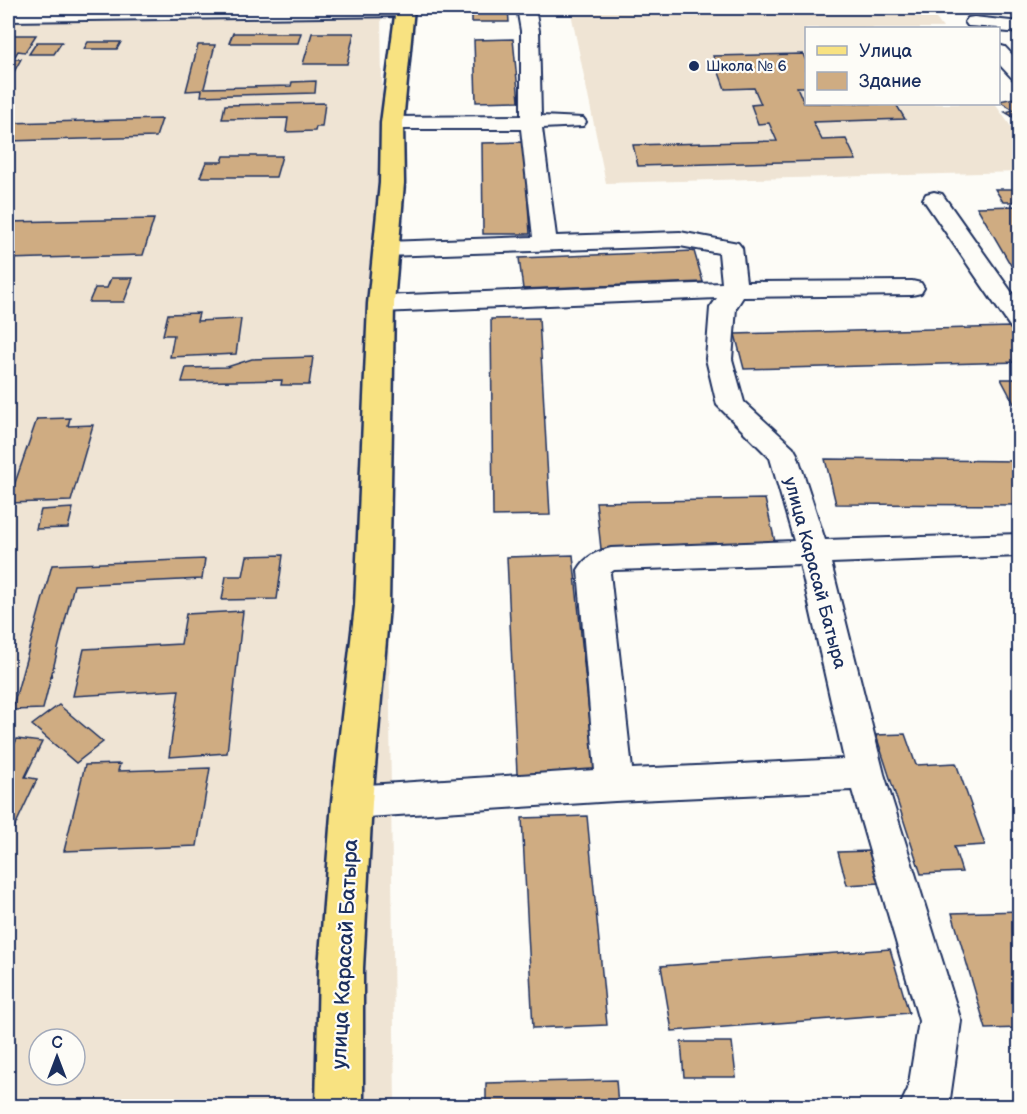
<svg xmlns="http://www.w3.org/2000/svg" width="1027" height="1114" viewBox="0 0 1027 1114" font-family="'Balsamiq Sans',sans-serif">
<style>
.built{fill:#efe4d4;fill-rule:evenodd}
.building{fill:#cfac82;stroke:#1b2f5e;stroke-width:1.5}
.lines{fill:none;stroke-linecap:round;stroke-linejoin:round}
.minor-casing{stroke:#1b2f5e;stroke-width:4}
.major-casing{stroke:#1b2f5e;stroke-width:5}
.minor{fill:#fdfcf7;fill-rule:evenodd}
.major{fill:#f8e281;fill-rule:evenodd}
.poi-dot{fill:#1b2f5e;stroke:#fdfcf7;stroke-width:2}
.labels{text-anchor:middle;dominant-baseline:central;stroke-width:4.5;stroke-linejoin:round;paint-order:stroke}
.far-poi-label{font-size:15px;fill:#1b2f5e;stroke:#fdfcf7;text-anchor:start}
.street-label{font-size:18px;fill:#1b2f5e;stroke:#fdfcf7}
.near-street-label{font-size:21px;fill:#1b2f5e;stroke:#fdfcf7}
</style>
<rect width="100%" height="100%" fill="#fdfcf7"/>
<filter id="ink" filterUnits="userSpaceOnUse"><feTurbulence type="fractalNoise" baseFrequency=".0167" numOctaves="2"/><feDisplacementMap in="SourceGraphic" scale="12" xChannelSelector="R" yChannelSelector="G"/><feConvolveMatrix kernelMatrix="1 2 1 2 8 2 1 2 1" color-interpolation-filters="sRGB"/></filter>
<g filter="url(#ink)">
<!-- built -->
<path class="built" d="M8,8H381L395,1106H8ZM39,1039H75V1075H39Z
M570,8H928L943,28H806V104H995L1019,138V172L606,183Z"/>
<!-- building -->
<path class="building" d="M472,8H508L509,22H472Z
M233,33H301L298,43H229Z
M312,33H354L347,64H303Z
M8,35H36L25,52L18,51L15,56H8Z
M513,39L519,101L476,102L474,40Z
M37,42H62L54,54H29Z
M88,42H121L117,49H84Z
M198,45H215L204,88L291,86L292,82L316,81L315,93L201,96L202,90L186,91Z
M803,54L806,61V87H797L804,103L896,104L905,119L813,122L822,140L846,139L856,160L638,166L633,145L777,141L769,123L758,124L751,105L761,104L754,88L725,89L713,56Z
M8,59H21L8,83Z
M1020,97V121L1005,112L1014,110L999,101Z
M325,103L322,127H316L315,131L286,132L288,118L222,119L225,105Z
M162,119L156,137L8,141V123Z
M524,142L530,234H483L482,143Z
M224,156H282L276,177H200L206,162H222Z
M995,189H1020V202H1003Z
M1018,206L1020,208V281L977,207Z
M154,219L143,255L8,259V222Z
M694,251L703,282L523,289L519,258Z
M111,278H133L124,302H89L95,288H107Z
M199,313L197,321L241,319L236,354L170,357L174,335H163L168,314Z
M539,318L550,515L493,516L491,319Z
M1011,327L1020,342V362L744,369L735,334Z
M313,357L309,385H281L282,380L182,382L186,368L227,367L252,359Z
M1001,379H1020V415Z
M70,418L68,426L93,425L71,501L8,503L37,419Z
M825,459L1020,461V505L836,504Z
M765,499L776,546L601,549L596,502Z
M73,508L68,528L36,529L41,510Z
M283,555L277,599L222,600L226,576H243L247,556Z
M573,555L595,772L517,774L507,557Z
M205,559L202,579L74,585L43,709L12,710L52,565Z
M243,611L227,753L169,757L179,690L73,696L84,649L181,644L186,614Z
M59,705L103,742L76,763L32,725Z
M905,734L916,765L956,763L985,845L954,847L962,872L921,874L876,735Z
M17,739L42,742L25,777L37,779L8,841V757Z
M120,764L118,771L210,768L197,846L64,851L85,765Z
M587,816L607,1025L533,1028L522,818Z
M870,851L879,883L847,885L838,852Z
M1020,911V1028L986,1029L952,913Z
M890,949L909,1013L672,1031L661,966Z
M681,1042H732L736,1077H684Z
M616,1080L618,1106H486V1083Z"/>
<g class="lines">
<defs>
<path id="minor" d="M253,8H411L413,11L410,15L404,16L8,21V11Z
M517,8H535L539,31L541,116L583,118L586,122L583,126L542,128L556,236L680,232L738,243L742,248L746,282L912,281L921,283L924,288L921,293L912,295L743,297L736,308L732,359L744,402L793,447L797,454L825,540L1020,534V556L831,563L884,774L961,1021L949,1106H900L908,1089L919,1021L852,790L615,801L352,818L339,813L333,802L339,791L352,786L595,770L578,570C586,556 596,552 611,548L794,541L770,458L717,405L706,359L710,308L717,298L381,312L372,309L368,304L372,299L381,296L722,283L719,253L680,246L385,256L377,254L373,249L377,244L385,242L533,237L521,129H392L385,127L382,123L385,119L392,117L521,116V31ZM800,564L844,759L632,769L610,573L614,570Z
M974,17L1020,22V33L998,31V28L968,26L965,22L968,18Z
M998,45L1005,47L1020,63V81L1013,79L998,63Z
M934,192L942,194L1020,304V331L1011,328L923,199L926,194Z"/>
<path id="major" d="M396,8H414L403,123L404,183L394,304L389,606L372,802L363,968V1106H316L319,968L332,802L355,606L368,304L380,183L381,123Z"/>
</defs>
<!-- minor casing -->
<use href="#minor" class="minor-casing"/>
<!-- major casing -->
<use href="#major" class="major-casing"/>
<!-- minor -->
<use href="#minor" class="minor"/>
<!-- major -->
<use href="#major" class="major"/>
</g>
</g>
<!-- markers -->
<circle class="poi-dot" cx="694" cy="66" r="6"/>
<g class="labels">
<!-- far-poi labels -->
<g class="far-poi-label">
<text x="706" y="66">Школа № 6</text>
</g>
<!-- street labels -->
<g class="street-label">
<text transform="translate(815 573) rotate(75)">улица Карасай Батыра</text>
</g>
<!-- near-street labels -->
<g class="near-street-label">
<text transform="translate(345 954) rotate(-87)">улица Карасай Батыра</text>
</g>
</g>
<!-- margin -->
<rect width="1027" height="1114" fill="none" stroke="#fdfcf7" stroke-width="30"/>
<rect x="15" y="15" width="997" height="1084" fill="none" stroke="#1b2f5e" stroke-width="2" filter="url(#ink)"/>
<!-- legend -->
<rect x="805" y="27" width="195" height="78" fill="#fdfcf7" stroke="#a3aaba" stroke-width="1.5"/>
<rect x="817" y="46" width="30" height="9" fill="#f8e281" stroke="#a3aaba" stroke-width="1.5"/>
<text x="859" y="57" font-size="18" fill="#1b2f5e">Улица</text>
<rect x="817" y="72" width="30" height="18" fill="#cfac82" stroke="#a3aaba" stroke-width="1.5"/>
<text x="859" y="87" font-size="18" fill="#1b2f5e">Здание</text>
<!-- north arrow -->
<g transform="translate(57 1057)"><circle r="28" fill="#fdfcf7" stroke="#a3aaba" stroke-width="1.5"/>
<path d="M0-4.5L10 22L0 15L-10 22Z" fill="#1b2f5e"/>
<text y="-9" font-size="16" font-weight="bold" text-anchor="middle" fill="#1b2f5e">С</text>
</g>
</svg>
